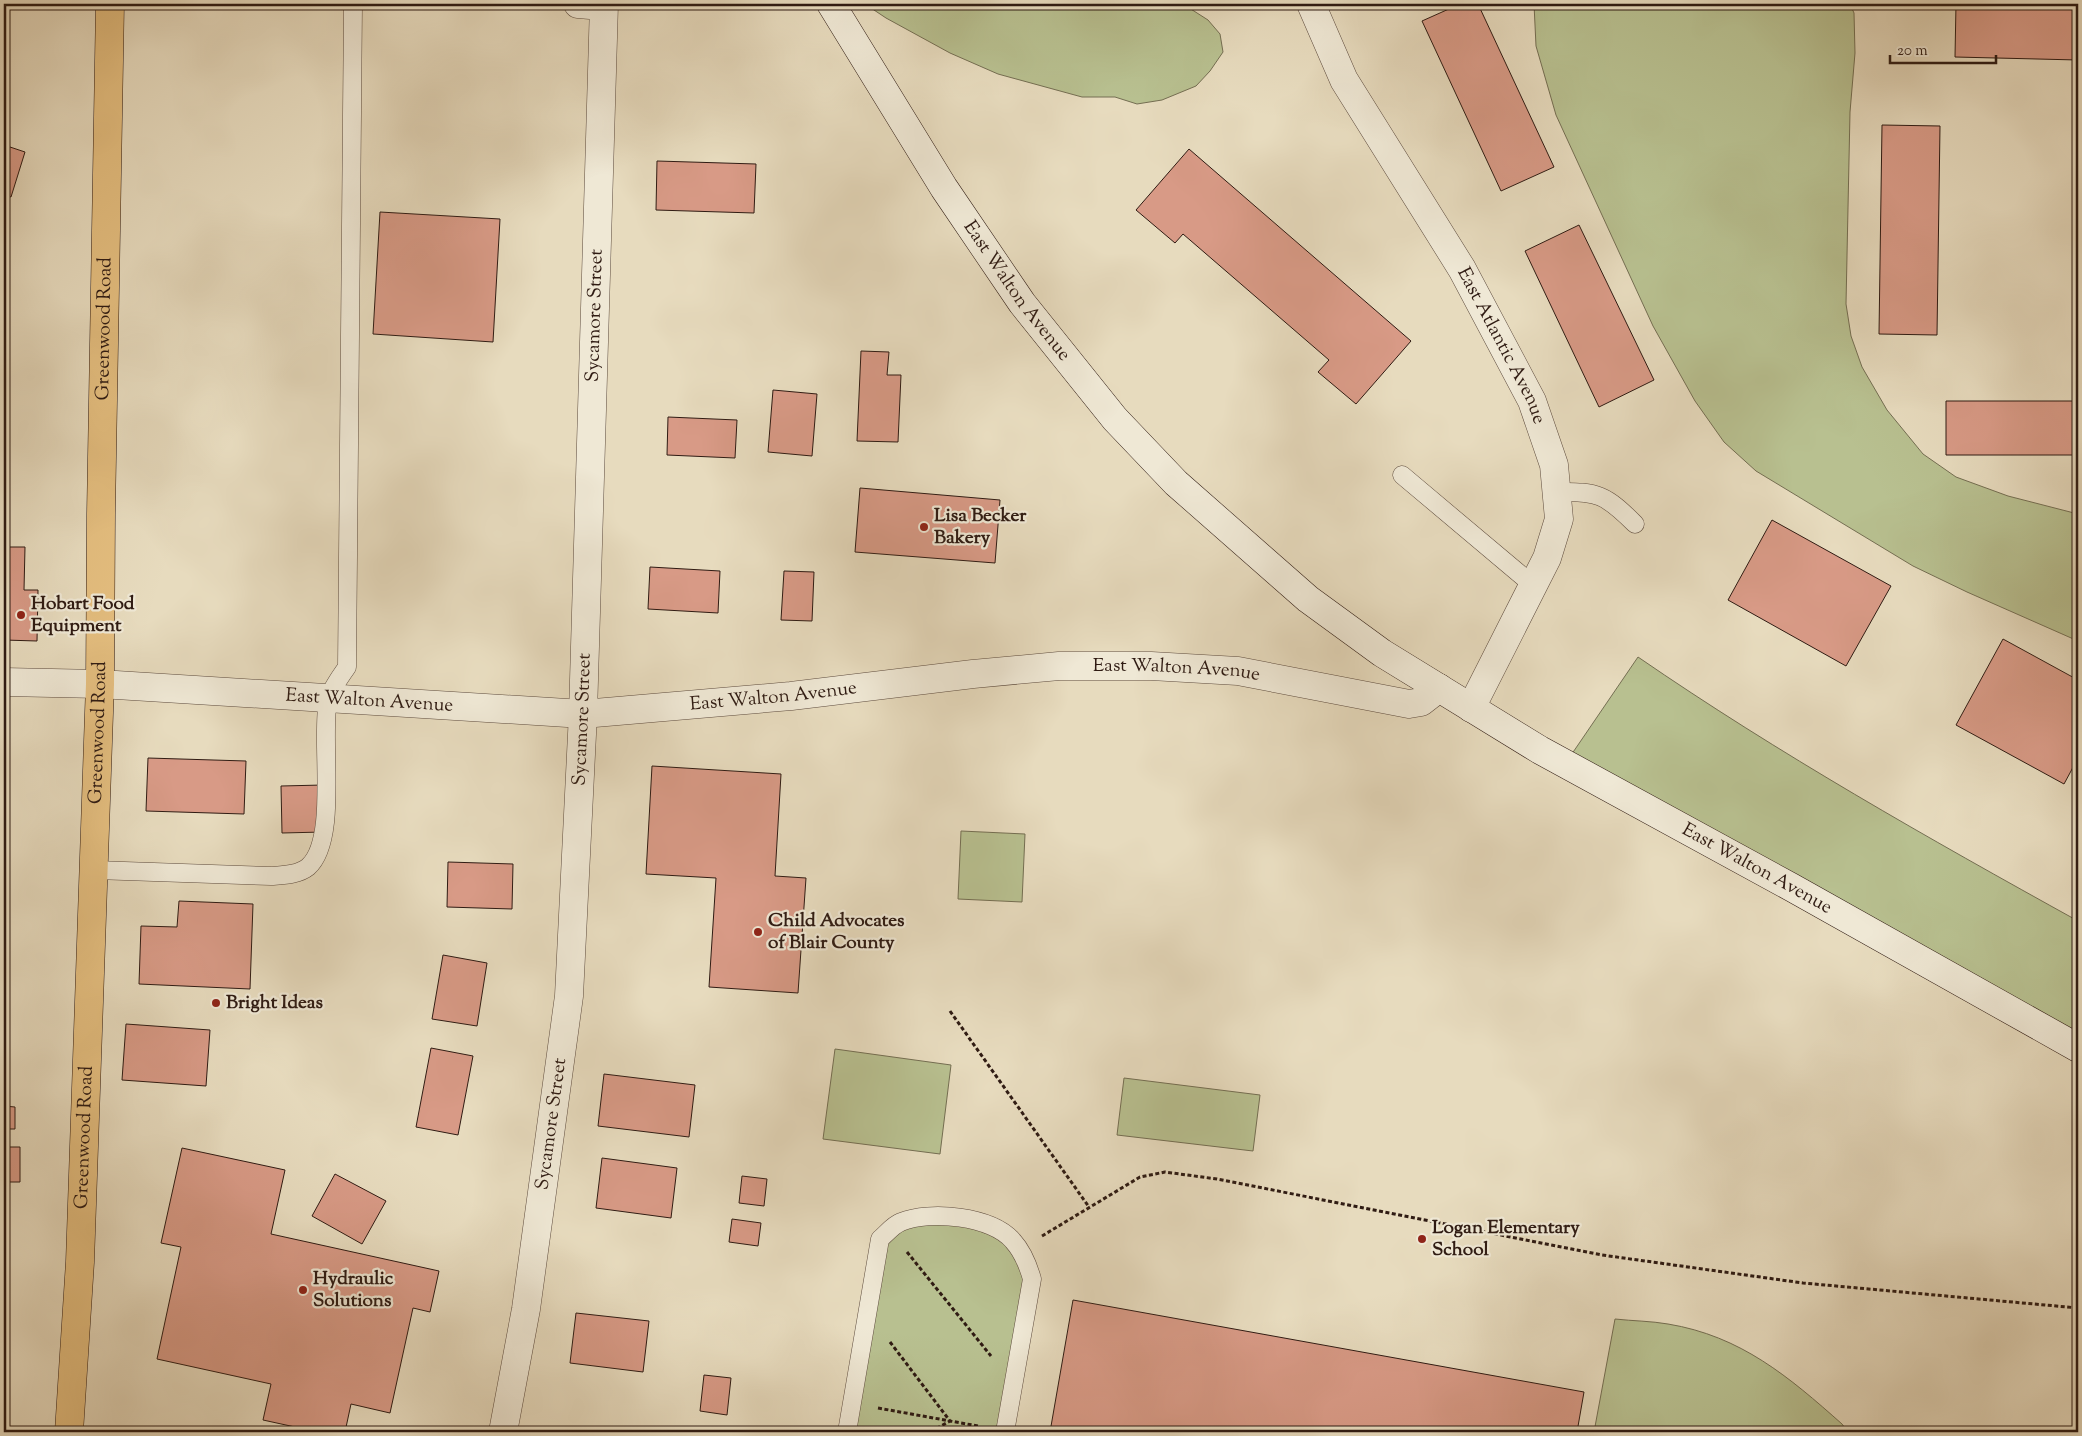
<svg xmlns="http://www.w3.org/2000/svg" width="2082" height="1436" viewBox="0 0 2082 1436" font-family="'Sorts Mill Goudy',serif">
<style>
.green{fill:#b8c090;stroke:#746e52}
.building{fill:#d89a86;stroke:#2f1b13}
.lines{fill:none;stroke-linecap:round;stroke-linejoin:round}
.service-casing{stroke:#5d4b3e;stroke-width:19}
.minor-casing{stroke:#5d4b3e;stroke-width:29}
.secondary-casing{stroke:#2f1b13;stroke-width:29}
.primary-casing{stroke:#2f1b13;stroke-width:29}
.path{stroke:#2f1b13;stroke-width:3;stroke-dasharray:4 2.5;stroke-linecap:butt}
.service{stroke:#efe8d5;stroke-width:18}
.minor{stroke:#efe8d5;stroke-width:28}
.secondary{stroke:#efe8d5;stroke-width:28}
.primary{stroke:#e4be7f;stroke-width:28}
.poi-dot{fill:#8f2418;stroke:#efe8d5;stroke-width:2}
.labels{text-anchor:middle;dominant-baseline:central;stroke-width:4.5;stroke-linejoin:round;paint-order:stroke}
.street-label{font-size:19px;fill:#2f1b13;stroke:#efe8d5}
.poi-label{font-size:19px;font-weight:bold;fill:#2f1b13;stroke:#efe8d5;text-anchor:start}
</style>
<rect width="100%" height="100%" fill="#e7dbbe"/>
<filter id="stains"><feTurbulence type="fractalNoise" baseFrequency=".004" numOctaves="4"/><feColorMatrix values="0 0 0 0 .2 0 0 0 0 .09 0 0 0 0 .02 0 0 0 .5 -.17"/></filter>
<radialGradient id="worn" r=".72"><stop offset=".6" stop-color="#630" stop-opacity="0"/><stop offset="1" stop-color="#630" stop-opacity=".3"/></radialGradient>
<!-- green -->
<path class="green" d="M865,4H1183L1208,20L1220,34L1223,52L1210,71L1196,86L1162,100L1137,104L1115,97H1082L998,74L950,53L886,18Z
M1534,4H1850L1854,13L1855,53L1850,112L1846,304L1851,336L1862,367L1887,410L1923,454L1956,477L2008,496L2078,514V641L1967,592L1913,566L1756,471L1724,442L1695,401L1653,326L1556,115L1536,46Z
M1638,657C1779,754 1928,838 2078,921V1045L1565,764Z
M961,831L1025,834L1022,902L958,899Z
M835,1049L951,1065L940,1154L823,1139Z
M1124,1078L1260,1095L1253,1151L1117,1135Z
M900,1223L989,1225L1026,1260L1005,1432H847L880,1239Z
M1615,1319C1633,1321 1651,1321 1668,1324C1741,1336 1789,1377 1842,1424L1848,1432H1594Z"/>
<!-- building -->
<path class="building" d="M1460,4H1478L1554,167L1501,191L1422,21Z
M1956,4H2078V60L1955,57Z
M1882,125L1940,126L1937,335L1879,334Z
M4,145L25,152L11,197L4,195Z
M1189,149L1411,341L1356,404L1318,372L1329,360L1183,234L1175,243L1136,210Z
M657,161L756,164L754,213L656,210Z
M380,212L500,219L493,342L373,334Z
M1579,225L1654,380L1599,407L1525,251Z
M861,351L889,352L887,375H901L898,442L857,441Z
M773,390L817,394L812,456L768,452Z
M1946,401H2078V455H1946Z
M668,417L737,420L735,458L667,455Z
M860,488L1000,500L995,563L855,552Z
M1772,520L1891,586L1846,666L1728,600Z
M4,547H25L24,590H38L37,641L4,640Z
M650,567L720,571L718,613L648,609Z
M784,571L814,572L812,621L781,620Z
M2003,639L2078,680V758L2064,784L1956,725Z
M148,758L246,761L244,814L146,811Z
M652,766L781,774L775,876L806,878L798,993L709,987L716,878L646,874Z
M323,785V832L282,833L281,786Z
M448,862L513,864L512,909L447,907Z
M179,901L253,904L250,989L139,984L141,926L177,927Z
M443,955L487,963L477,1026L432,1019Z
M126,1024L210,1030L206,1086L122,1080Z
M431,1048L473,1056L458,1135L416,1127Z
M604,1074L695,1085L689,1137L598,1126Z
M4,1106L15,1107V1129H4Z
M4,1147H20V1182H4Z
M182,1148L285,1170L271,1234L439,1271L430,1312L413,1308L390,1413L351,1404L345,1432H318L263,1420L271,1384L157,1359L181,1247L161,1243Z
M602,1158L677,1168L671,1218L596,1208Z
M335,1174L386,1201L362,1244L312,1216Z
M742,1176L767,1179L764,1206L739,1203Z
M732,1219L761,1223L758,1246L729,1242Z
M1073,1300L1584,1392L1577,1432H1050Z
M576,1313L649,1321L643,1372L570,1363Z
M704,1375L731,1378L727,1415L700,1411Z"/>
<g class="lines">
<defs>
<path id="service" d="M1402,475L1534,586
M1557,492C1598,491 1606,495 1635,524
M95,870L271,876C283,875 298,875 308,867C339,840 320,740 328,700C331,689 341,676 347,667L353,4
M847,1432L880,1239C886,1234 893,1225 901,1222C930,1210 992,1216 1013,1241C1023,1252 1028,1265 1032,1279L1005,1432"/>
<g id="minor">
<path d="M578,4L603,6"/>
<path id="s1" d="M1311,4L1344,80L1462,269L1532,401L1554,465L1559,519L1547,558L1471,708"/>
<path id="s2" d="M4,682L100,684L583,714L791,696L973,674L1059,666H1151L1238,671L1409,704L1421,702L1439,688"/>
<path id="s3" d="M503,1432L526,1309L569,996L583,714L604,4"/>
</g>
<g id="secondary">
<path id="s4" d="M831,4L944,188L1022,303L1115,419L1176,483L1308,599L1382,653L1540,750L1791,887L2078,1048"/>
</g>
<g id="primary">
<path id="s5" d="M69,1432L80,1262L100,684L101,514L110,4"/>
</g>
</defs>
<!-- service casing -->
<use href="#service" class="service-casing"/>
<!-- minor casing -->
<use href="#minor" class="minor-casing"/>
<!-- secondary casing -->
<use href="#secondary" class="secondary-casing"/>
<!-- primary casing -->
<use href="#primary" class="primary-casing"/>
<!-- path -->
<path class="path" d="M950,1011L1089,1207
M1042,1236L1140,1177L1165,1172L1217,1179L1602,1255L1803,1283L2078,1308
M907,1252L991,1356
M890,1342L950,1421L930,1432
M878,1408L978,1426"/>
<!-- service -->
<use href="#service" class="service"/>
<!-- minor -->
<use href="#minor" class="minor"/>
<!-- secondary -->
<use href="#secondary" class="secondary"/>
<!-- primary -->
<use href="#primary" class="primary"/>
</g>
<!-- markers -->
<g class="poi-dot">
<circle cx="924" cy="527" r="5"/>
<circle cx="21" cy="615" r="5"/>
<circle cx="758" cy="932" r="5"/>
<circle cx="216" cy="1003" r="5"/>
<circle cx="1422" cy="1239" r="5"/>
<circle cx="303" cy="1290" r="5"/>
</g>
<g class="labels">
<!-- street labels -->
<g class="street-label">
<text stroke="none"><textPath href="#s4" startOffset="342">East Walton Avenue</textPath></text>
<text stroke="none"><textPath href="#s3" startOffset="1122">Sycamore Street</textPath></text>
<text stroke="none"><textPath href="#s5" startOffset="1104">Greenwood Road</textPath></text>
<text stroke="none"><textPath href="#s1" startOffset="392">East Atlantic Avenue</textPath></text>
<text stroke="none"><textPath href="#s2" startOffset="1176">East Walton Avenue</textPath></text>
<text stroke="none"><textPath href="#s2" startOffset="771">East Walton Avenue</textPath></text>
<text stroke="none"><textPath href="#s2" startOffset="366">East Walton Avenue</textPath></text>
<text stroke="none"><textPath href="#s3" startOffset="718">Sycamore Street</textPath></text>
<text stroke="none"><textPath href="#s5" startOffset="700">Greenwood Road</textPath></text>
<text stroke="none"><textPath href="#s4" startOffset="1292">East Walton Avenue</textPath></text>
<text stroke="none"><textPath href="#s3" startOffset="312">Sycamore Street</textPath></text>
<text stroke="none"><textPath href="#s5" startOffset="295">Greenwood Road</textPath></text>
</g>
<!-- poi labels -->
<g class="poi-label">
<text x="934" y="516">Lisa Becker<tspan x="934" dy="22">Bakery</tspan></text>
<text x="31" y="604">Hobart Food<tspan x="31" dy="22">Equipment</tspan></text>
<text x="768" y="921">Child Advocates<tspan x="768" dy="22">of Blair County</tspan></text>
<text x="226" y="1003">Bright Ideas</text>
<text x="1432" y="1228">Logan Elementary<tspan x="1432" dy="22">School</tspan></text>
<text x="313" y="1279">Hydraulic<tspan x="313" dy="22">Solutions</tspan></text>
</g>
</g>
<!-- margin -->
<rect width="2082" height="1436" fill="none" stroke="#e7dbbe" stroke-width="20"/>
<rect x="5" y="5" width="2072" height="1426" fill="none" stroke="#2f1b13" stroke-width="2.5"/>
<rect x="10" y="10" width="2062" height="1416" fill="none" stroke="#2f1b13"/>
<!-- scale -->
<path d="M1890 55v8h106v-8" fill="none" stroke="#2f1b13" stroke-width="2.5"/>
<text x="1897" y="55" font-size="15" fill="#2f1b13" stroke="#efe8d5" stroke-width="4" paint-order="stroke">20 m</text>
<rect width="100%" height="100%" filter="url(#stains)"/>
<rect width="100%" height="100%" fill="url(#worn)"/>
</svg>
